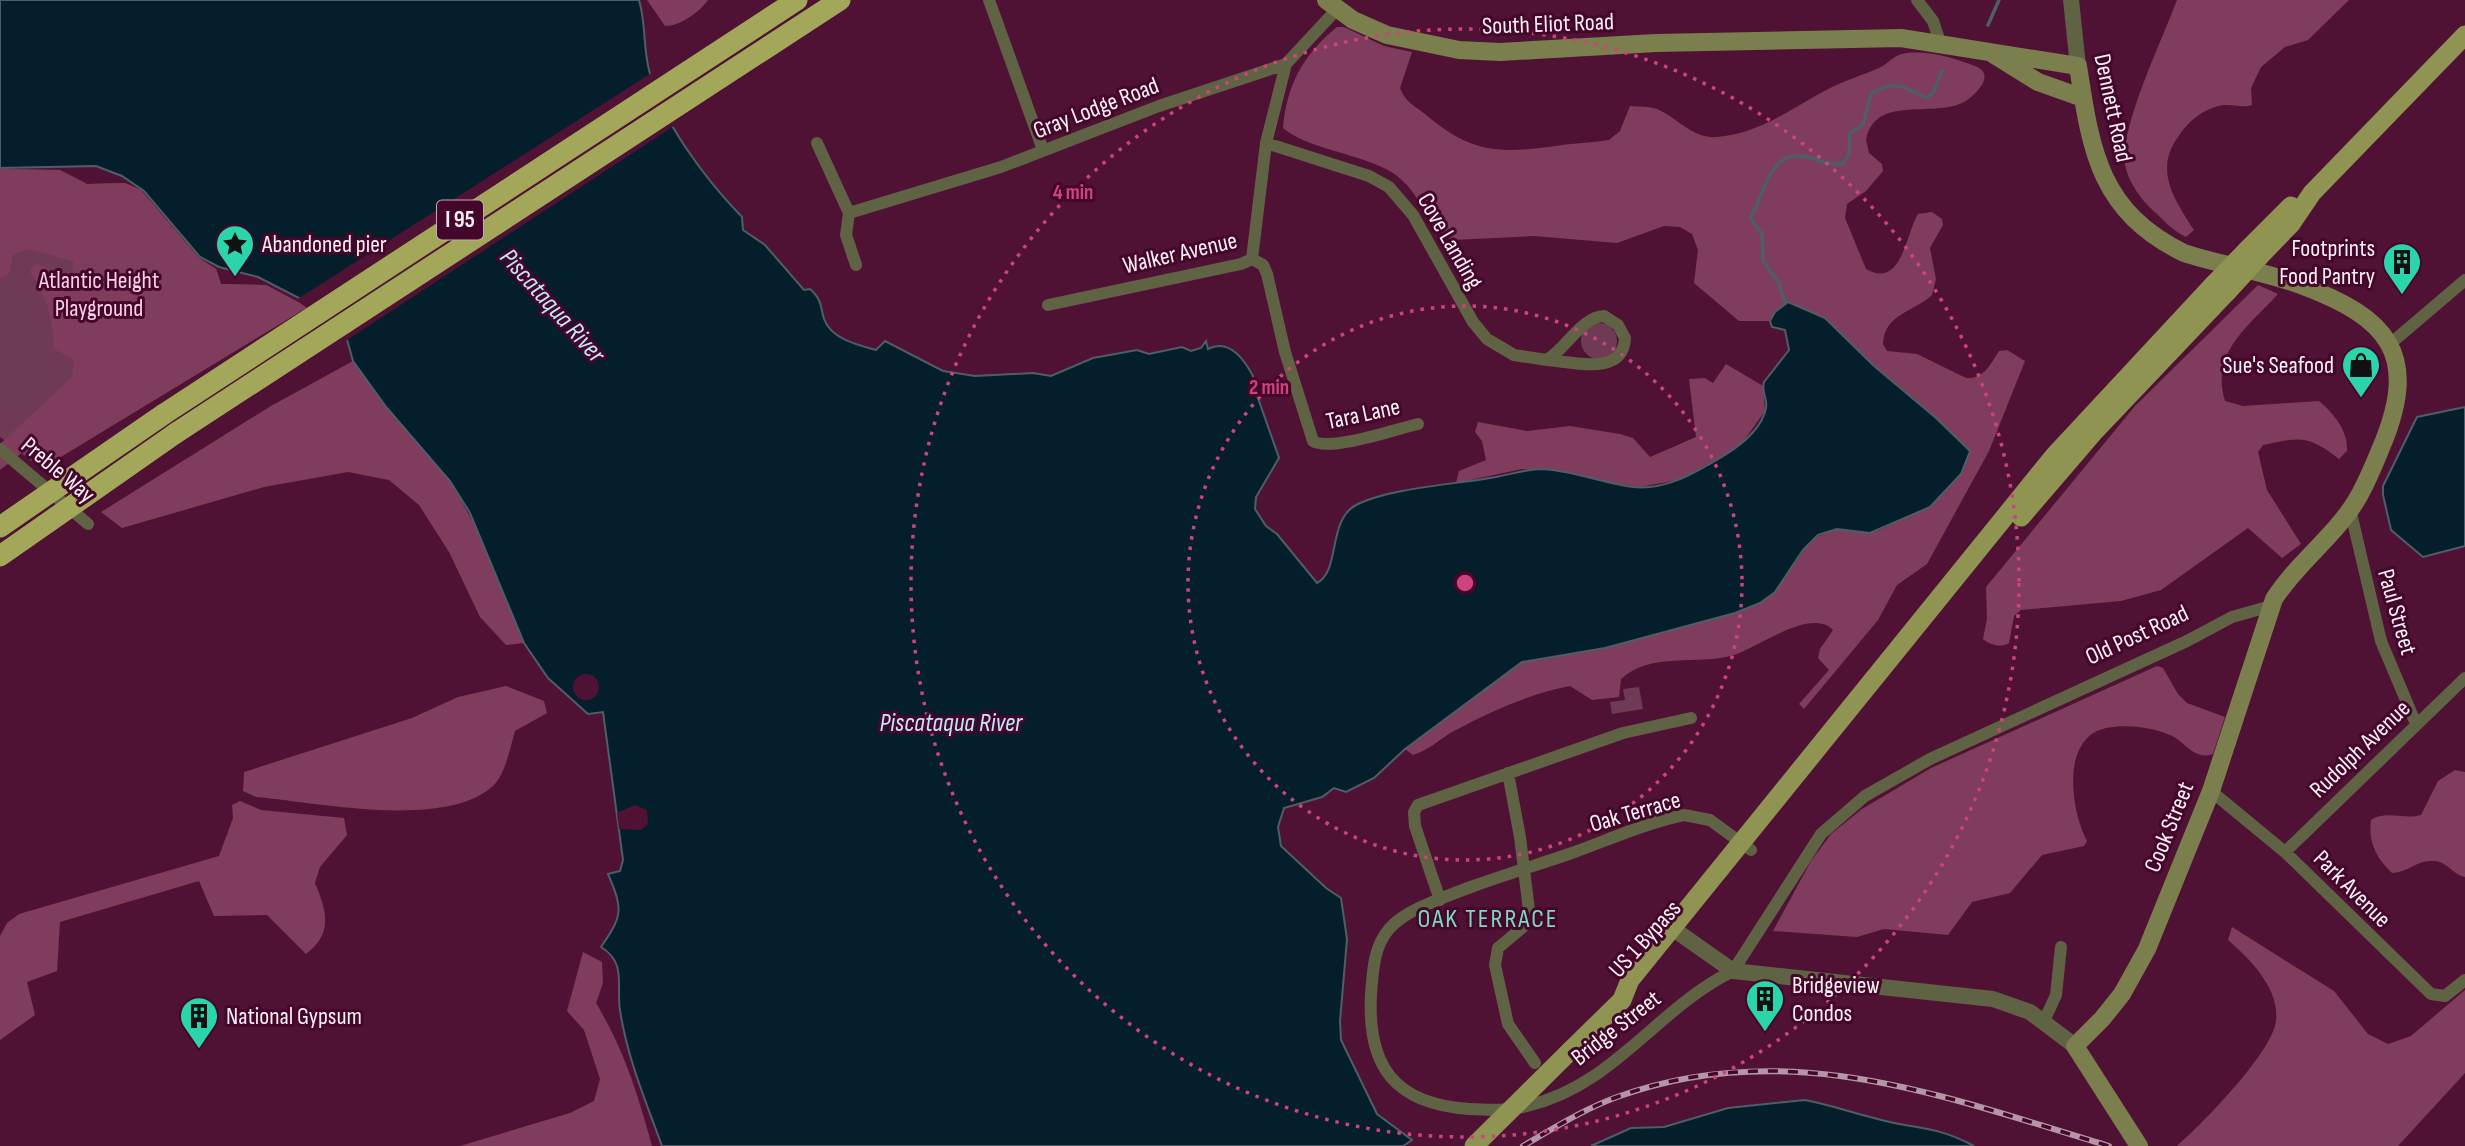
<svg xmlns="http://www.w3.org/2000/svg" width="2465" height="1146" viewBox="0 0 2465 1146" font-family="'Sofia Sans Condensed',sans-serif">
<style>
.green{fill:#6f3a53}
.forest{fill:#803c5d}
.water{fill:#041f2b;stroke:#4e5e68;stroke-width:2}
.pier{fill:#501234}
.lines{fill:none;stroke-linecap:round;stroke-linejoin:round}
.stream{stroke:#4e5e68;stroke-width:3.5}
.minor{stroke:#5f6243;stroke-width:12}
.tertiary{stroke:#5f6243;stroke-width:16}
.secondary{stroke:#7b7e4d;stroke-width:18}
.primary{stroke:#909453;stroke-width:19}
.motorway{stroke:#a3a759;stroke-width:21}
.rail-casing{stroke:#b596a6;stroke-width:6}
.rail{stroke:#44062a;stroke-width:3.5;stroke-dasharray:10;stroke-linecap:butt}
.primary-bridge{stroke:#909453;stroke-width:19}
.motorway-bridge{stroke:#a3a759;stroke-width:21}
.ring{fill:none;stroke:#cd437a;stroke-width:3.5;stroke-dasharray:3.5 7}
.labels{text-anchor:middle;dominant-baseline:central;stroke-width:6;stroke-linejoin:round;paint-order:stroke}
.shield{fill:#44062a;stroke:#c3aab8;stroke-width:2}
.shield-label{font-size:23px;font-weight:bold;fill:#faf1f5}
.street-label{font-size:24px;fill:#faf1f5;stroke:#44062a}
.poi-label{font-size:24px;fill:#faf1f5;stroke:#44062a;text-anchor:start}
.park-label{font-size:24px;fill:#fdd3e4;stroke:#44062a}
.water-label{font-size:26px;font-style:italic;fill:#bee8fe;stroke:#44062a}
.neighbourhood-label{font-size:26px;letter-spacing:2px;fill:#7cdabc;stroke:#44062a}
.centre{fill:#cd437a;stroke:#44062a;stroke-width:3.5}
.ring-label{font-size:21px;text-anchor:middle;font-weight:bold;fill:#cd437a;stroke:#44062a;stroke-width:6;stroke-linejoin:round;paint-order:stroke}
</style>
<rect width="100%" height="100%" fill="#501234"/>
<!-- green -->
<path class="green" d="M0,169L60,170L87,184L125,183L141,190L199,258L216,269L221,284L266,285L279,292L33,462L0,437Z
M1581 341a18 18 0 1 1 36 0a18 18 0 1 1-36 0Z
M1639,687L1643,709L1612,714L1610,702L1625,700L1623,689Z"/>
<!-- forest -->
<path class="forest" d="M647,0H708C700,12 680,26 665,26Z
M2177,0H2349L2308,40L2285,47L2261,67L2251,88L2252,105C2241,109 2228,102 2215,107C2198,113 2188,122 2178,137C2154,170 2174,199 2194,230L2186,237C2174,231 2166,223 2157,214C2143,202 2128,183 2125,164C2120,127 2163,38 2177,0Z
M1337,27H1344L1384,46L1412,52L1400,88C1406,103 1414,105 1425,114C1471,153 1498,154 1555,146C1573,143 1591,143 1609,140L1620,131L1630,106C1638,107 1649,106 1657,109C1678,118 1692,139 1718,137C1762,133 1793,107 1830,88C1846,80 1863,75 1879,68C1888,64 1893,56 1902,54C1925,49 1954,58 1975,66C1993,73 1982,88 1971,97C1943,123 1876,90 1866,140L1869,153L1882,164L1883,171L1866,191L1847,204L1845,218L1866,269C1902,290 1906,233 1918,214L1932,212L1942,219L1943,225L1930,248L1936,279L1932,295C1914,312 1884,314 1883,344L1887,351L1917,354L1966,378C1984,379 1990,365 1999,351L2007,350L2025,361L1989,451L1927,564L1897,585L1878,620L1804,709L1799,704L1829,670L1818,658L1820,649L1833,630C1811,607 1757,648 1734,655C1696,666 1652,651 1621,679L1619,697L1592,700L1570,686C1529,694 1491,711 1454,731C1439,739 1430,750 1413,755L1405,749L1522,662L1605,648L1735,613L1760,603L1775,592L1812,539L1837,529L1866,533L1878,531L1908,516L1941,496L1961,474L1970,451L1936,418L1874,366L1825,318L1788,302L1775,312L1770,321H1739L1694,283L1698,250L1692,234L1680,227L1664,226L1617,243L1534,236L1452,240C1427,229 1422,192 1393,173C1363,154 1307,149 1283,128C1287,84 1303,55 1337,27Z
M0,169L60,170L87,184L125,183L141,190L199,258L216,269L221,284L266,285L308,307L46,466L28,448L0,470V444L72,377L74,360L54,349C53,320 47,295 29,271L36,264L68,276L73,271V261L29,249L13,254L9,274L0,279Z
M2258,285L2278,294C2248,327 2210,352 2225,401L2243,406L2319,401C2334,414 2348,430 2347,451L2339,459C2308,435 2300,437 2263,445L2258,452L2267,490L2301,544L2282,558L2248,528L2161,590L2121,601L2021,610L2014,616L2009,643C2001,648 1990,645 1983,639L1987,619L1986,587L2135,406Z
M353,361L387,408L450,481L486,545L524,643L506,645L480,617L449,552L419,505L389,480L348,472L264,487L122,528L101,512L271,406Z
M1726,364L1763,386L1765,411L1740,446L1679,480L1639,487L1522,469L1456,483L1459,471L1486,460L1482,441L1475,432L1478,422L1527,431L1570,426L1620,434L1633,438L1650,457L1696,437L1689,379L1705,378L1713,383Z
M2157,666L2163,668L2178,694L2187,703L2225,717L2213,754C2194,761 2185,741 2170,735C2151,727 2127,724 2106,728C2060,738 2071,811 2087,841L2084,846L2042,855L2010,893L1972,902L1948,935L1884,929L1857,937L1773,931L1811,861L1831,834L1862,809L1931,768Z
M506,686L544,701L547,713L515,731C510,748 506,773 493,786C444,830 316,802 256,797L243,791L244,772L412,718L458,697Z
M2455,770L2465,772V877C2453,875 2448,862 2435,861C2419,859 2409,872 2392,873C2376,858 2368,842 2371,820C2386,810 2404,820 2421,815L2438,781Z
M240,801L261,810L344,818L347,835L320,867L315,883C327,911 333,934 306,954L267,915L214,916L199,881L60,922L57,971L27,982L35,1015L0,1040V936L7,923L19,914L219,856L233,818L232,805Z
M2232,927L2334,991L2368,1034L2388,1044L2411,1036L2465,990V1073L2398,1146H2177C2202,1124 2272,1053 2276,1021C2280,989 2250,959 2228,940Z
M583,952L602,962L603,983L596,1003C624,1049 638,1095 652,1146H460L570,1113L594,1101L600,1079L584,1030L567,1011Z"/>
<!-- water -->
<path class="water" d="M0,0H639C646,23 643,47 649,70C660,120 707,181 742,217L743,230L765,245L804,290L810,289C822,300 820,305 824,319C831,339 858,345 876,350L885,341L943,371L975,376L1033,373L1051,376L1093,358L1137,350L1149,354L1182,347L1191,351L1201,348L1206,341L1208,349C1229,338 1244,359 1253,376L1252,381L1279,458L1256,497L1255,509L1266,526L1277,534L1317,583C1341,570 1327,521 1356,505C1389,488 1458,484 1496,477C1513,474 1526,469 1543,469C1572,471 1598,481 1626,486C1663,493 1695,473 1725,455C1741,445 1762,428 1766,408C1768,399 1761,392 1764,382L1789,350L1785,330L1772,327L1770,321L1775,312L1788,302L1825,318L1874,366L1936,418L1970,451L1961,474L1930,507L1870,533L1837,529L1818,535L1803,550L1775,592L1760,603L1735,613L1605,648L1522,662L1405,749L1374,778L1346,792L1334,788L1322,797L1284,808L1278,827L1281,846L1326,888L1341,898L1347,939L1340,1021L1341,1040L1377,1114L1412,1140L1403,1146H662C646,1102 627,1057 620,1010C616,985 627,963 601,947C622,916 624,911 608,874L620,871L623,860L603,712L588,714L548,678L524,643L470,513L450,481L387,408L353,361L344,329L305,301L258,277L219,267L200,257L144,191L122,176L96,166L0,168Z
M2465,407V546L2423,557L2391,530L2383,495V486L2417,417Z
M1805,1100C1831,1105 1849,1112 1874,1118C1914,1130 1933,1124 1974,1146H1591L1631,1128L1664,1127L1728,1108Z"/>
<!-- pier -->
<path class="pier" d="M653,72L667,108L677,124L344,342L341,332L296,300Z
M573 687a13 13 0 1 1 26 0a13 13 0 1 1-26 0Z
M635,805L647,810L648,824L641,830L619,829L617,813Z"/>
<g class="lines">
<!-- stream -->
<path class="stream" d="M1988,25L1999,0
M1785,303L1779,283L1763,261L1762,234L1751,219C1751,212 1755,211 1757,205C1764,187 1774,153 1800,156C1816,157 1825,166 1842,164L1849,154L1850,133L1863,125L1871,94C1894,79 1905,87 1926,98L1933,93L1942,71"/>
<!-- minor -->
<path class="minor" d="M989,0L1043,150
M1917,0L1933,21L1940,42
M817,143L849,213L846,235L856,265
M1266,143L1369,176L1389,187L1413,215L1473,322L1487,339L1514,355L1547,360
M849,213L1001,167L1159,106L1286,64L1337,9
M1252,259L1263,265L1267,274L1285,352L1313,441C1330,452 1396,429 1418,424
M1048,305L1241,264L1252,259L1266,143L1286,64
M1604,316L1618,325L1625,338C1623,377 1573,362 1547,360C1567,347 1582,317 1604,316Z
M2390,344L2465,280
M0,449L88,524
M2350,509L2381,641L2416,724
M1508,773L1520,837L1529,910L1523,927L1498,948L1495,965L1508,1024L1535,1063
M2211,791L2285,852L2431,994L2445,996L2465,980
M1751,850L1710,820L1684,815C1645,823 1606,841 1569,854C1519,871 1467,886 1419,908C1408,913 1397,920 1389,929C1373,948 1373,972 1371,994C1367,1067 1395,1104 1469,1109C1487,1110 1508,1111 1527,1106C1615,1085 1657,1008 1733,971L1821,834L1865,796L1930,759L2187,641L2232,617L2271,606
M2285,852L2465,678
M1440,900L1415,826L1414,812L1418,805L1623,733L1691,718
M2044,1021L2056,995L2061,947"/>
<!-- tertiary -->
<path class="tertiary" d="M2071,0L2078,66
M1672,928L1733,971L1993,999L2030,1012L2075,1046"/>
<!-- secondary -->
<path class="secondary" d="M1326,0L1353,20L1387,35L1459,50L1500,52L1656,43L1901,38L2078,66C2091,151 2099,211 2184,253C2223,266 2265,271 2303,286C2388,318 2419,354 2383,443C2375,462 2367,483 2356,501C2334,537 2297,563 2274,599L2211,791L2147,949L2122,994L2102,1019L2075,1046L2139,1146
M1993,54L2038,82L2083,98"/>
<!-- primary -->
<path class="primary" d="M2247,250L2291,206
M2260,256L2291,224L2312,193L2465,35
M2021,517L2093,433L2227,292
M1571,1050L1622,1000L1630,980L2054,456L2214,284"/>
<!-- motorway -->
<path class="motorway" d="M164,414L797,0
M176,433L840,0"/>
<defs>
<path id="rail" d="M1523,1146C1554,1128 1584,1109 1617,1097C1788,1035 1945,1097 2109,1146"/>
</defs>
<!-- rail casing -->
<use href="#rail" class="rail-casing"/>
<!-- rail -->
<use href="#rail" class="rail"/>
<!-- primary-bridge -->
<path class="primary-bridge" d="M2214,284L2247,250
M2227,292L2260,256
M1474,1146L1571,1050"/>
<!-- motorway-bridge -->
<path class="motorway-bridge" d="M0,527L164,414
M0,556L176,433"/>
</g>
<!-- distance rings -->
<g class="ring">
<circle cx="1465" cy="583" r="277"/>
<circle cx="1465" cy="583" r="554"/>
</g>
<!-- icons -->
<defs>
<symbol id="sight-pin" viewBox="-11 -11 22 30"><path d="M0 17L-7.5 6A9.5 9.5 0 1 1 7.5 6Z" fill="#2bd5ac" stroke="#44062a"/><path d="M0-6L1.8-2.2L6-1.7L2.9 1.2L3.7 5.4L0 3.3L-3.7 5.4L-2.9 1.2L-6-1.7L-1.8-2.2Z" fill="#111"/></symbol>
<symbol id="building-pin" viewBox="-11 -11 22 30"><path d="M0 17L-7.5 6A9.5 9.5 0 1 1 7.5 6Z" fill="#2bd5ac" stroke="#44062a"/><path d="M-4-6H4V6H1V3H-1V6H-4ZM-2.5-4.3h1.7v1.8h-1.7ZM.8-4.3h1.7v1.8H.8ZM-2.5-1h1.7V.8h-1.7ZM.8-1h1.7V.8H.8Z" fill="#111"/></symbol>
<symbol id="shop-pin" viewBox="-11 -11 22 30"><path d="M0 17L-7.5 6A9.5 9.5 0 1 1 7.5 6Z" fill="#2bd5ac" stroke="#44062a"/><path d="M-5-2.5h2.3a2.7 3.5 0 0 1 5.4 0H5L5.5 6h-11ZM-1.5-2.5h3a1.5 2.3 0 0 0-3 0Z" fill="#111"/></symbol>
</defs>
<g fill-rule="evenodd">
<use href="#sight-pin" x="213" y="222" width="44" height="60"/>
<use href="#building-pin" x="2380" y="240" width="44" height="60"/>
<use href="#shop-pin" x="2339" y="343" width="44" height="60"/>
<use href="#building-pin" x="1743" y="977" width="44" height="60"/>
<use href="#building-pin" x="177" y="994" width="44" height="60"/>
</g>
<g class="labels">
<!-- shield labels -->
<rect class="shield" x="437" y="200.5" width="46" height="39" rx="5"/>
<g class="shield-label">
<text x="460" y="220">I 95</text>
</g>
<!-- street labels -->
<g class="street-label">
<text transform="translate(1548 24) rotate(-2)">South Eliot Road</text>
<text transform="translate(1096 108) rotate(-21)">Gray Lodge Road</text>
<text transform="translate(2113 108) rotate(78)">Dennett Road</text>
<text transform="translate(1450 241) rotate(60)">Cove Landing</text>
<text transform="translate(1180 253) rotate(-13)">Walker Avenue</text>
<text transform="translate(1363 414) rotate(-12)">Tara Lane</text>
<text transform="translate(58 470) rotate(40)">Preble Way</text>
<text transform="translate(2397 612) rotate(74)">Paul Street</text>
<text transform="translate(2137 635) rotate(-25)">Old Post Road</text>
<text transform="translate(2360 749) rotate(-44)">Rudolph Avenue</text>
<text transform="translate(1635 812) rotate(-16)">Oak Terrace</text>
<text transform="translate(2169 827) rotate(-68)">Cook Street</text>
<text transform="translate(2352 889) rotate(45)">Park Avenue</text>
<text transform="translate(1645 939) rotate(-48)">US 1 Bypass</text>
<text transform="translate(1616 1028) rotate(-38)">Bridge Street</text>
</g>
<!-- poi labels -->
<g class="poi-label">
<text x="262" y="244">Abandoned pier</text>
<text x="2375" y="248" text-anchor="end">Footprints<tspan x="2375" dy="28">Food Pantry</tspan></text>
<text x="2334" y="365" text-anchor="end">Sue's Seafood</text>
<text x="1792" y="985">Bridgeview<tspan x="1792" dy="28">Condos</tspan></text>
<text x="226" y="1016">National Gypsum</text>
</g>
<!-- park labels -->
<g class="park-label">
<text x="99" y="280">Atlantic Height<tspan x="99" dy="28">Playground</tspan></text>
</g>
<!-- water labels -->
<g class="water-label">
<text transform="translate(552 306) rotate(48)">Piscataqua River</text>
<text x="951" y="723">Piscataqua River</text>
</g>
<!-- neighbourhood labels -->
<g class="neighbourhood-label">
<text x="1488" y="919">OAK TERRACE</text>
</g>
</g>
<circle cx="1465" cy="583" r="10" class="centre"/>
<g class="ring-label">
<text x="1073" y="199">4 min</text>
<text x="1269" y="394">2 min</text>
</g>
</svg>
